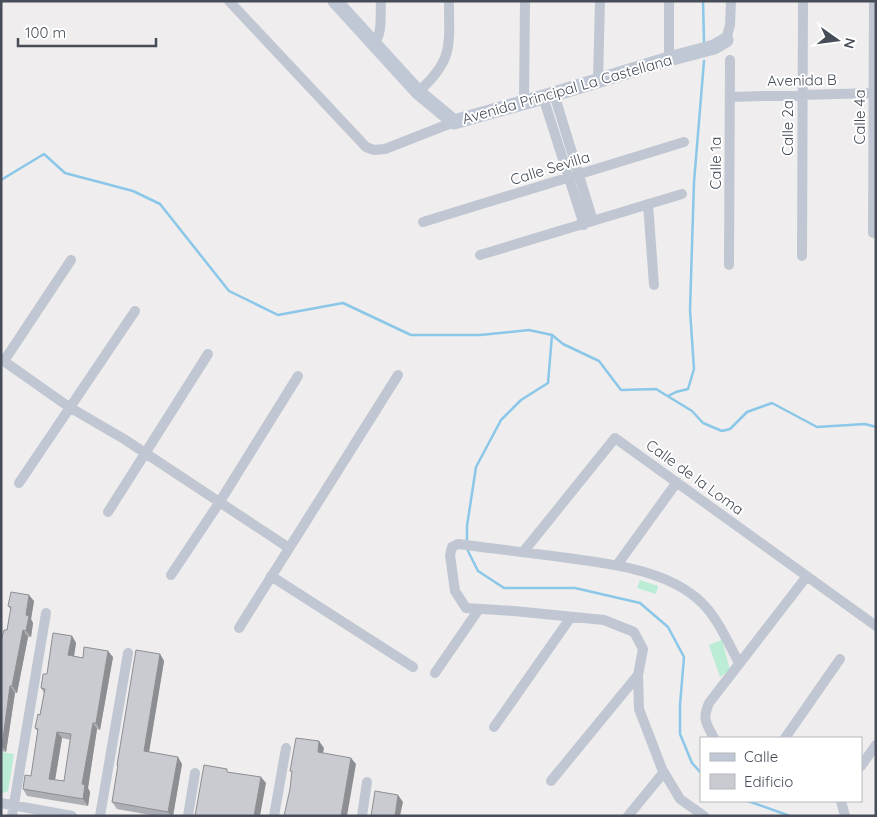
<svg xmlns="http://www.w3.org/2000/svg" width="877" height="817" viewBox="0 0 877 817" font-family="Quicksand,sans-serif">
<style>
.green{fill:#bbecd5}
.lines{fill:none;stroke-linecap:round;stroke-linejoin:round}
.stream{stroke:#8ac7e8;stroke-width:2.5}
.street{stroke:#c0c7d2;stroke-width:10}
.secondary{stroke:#c0c7d5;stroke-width:15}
.wall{fill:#aeafb4;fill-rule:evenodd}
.shaded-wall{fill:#8d8e92}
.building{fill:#cacbd1;stroke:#8d8e92;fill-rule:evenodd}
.labels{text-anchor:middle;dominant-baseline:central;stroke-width:4;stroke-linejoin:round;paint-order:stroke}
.street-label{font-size:15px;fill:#464d59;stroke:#fff}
</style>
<rect width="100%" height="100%" fill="#efeded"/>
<!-- green -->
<path class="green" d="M640,580L658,586L656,594L637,588Z
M722,640L730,670L720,677L709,645Z
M1,752L14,754L8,791L1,794Z"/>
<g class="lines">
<!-- stream -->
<path class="stream" d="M703,1L704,42
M1,180L44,154L65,173L133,191L160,204L229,291L278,315L343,303L411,335H480L529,330L552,335L563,344L599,361L621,390L656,389L692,411L703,423L722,431L730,429L747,412L772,403L817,427L865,424L876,427
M668,396L676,392L688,389L694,369L690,310L694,182L704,61
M467,544V526L476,467L501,420L521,400L548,383L552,335
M467,549L478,571L504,588H575L640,603L668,627L684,657L680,705V734L692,763L701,773
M748,801L790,816"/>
<!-- street -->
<path class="street" d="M229,1L366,147L374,150L385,149L454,122
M669,1V59
M726,40L730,25L731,1
M374,44C383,33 380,15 381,1
M598,81L600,1
M418,92C454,60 449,46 449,1
M554,94L593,221
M543,97L584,225
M730,97L875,93
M524,102L525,1
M648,204L654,285
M423,222L684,142
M873,233L874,1
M480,255L682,194
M802,256L803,1
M729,265L730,60
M1,359L69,407L124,439L289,548
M4,361L71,260
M19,483L135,311
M108,512L208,354
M524,551L615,438L876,626
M617,565L677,482
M171,575L219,503L298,376
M271,576L413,667
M239,628L398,375
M435,673L479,609
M494,727L571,617
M714,738C706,723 702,719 709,703L807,576
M785,738L840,659
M861,766L876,745
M551,781L638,675
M841,801L845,816
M1,803L72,816
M12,816L46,613
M100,816L128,653
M188,816L195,773
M274,816L286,748
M362,816L367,782
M628,816L664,772
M704,816L680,799L662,769L639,709L638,675L643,649L634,632L604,620L514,611L466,608L455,591L450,555L452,547L458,544C495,549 532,553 568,558C611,564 668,570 701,602C718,618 728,643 739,663"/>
<!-- secondary -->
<path class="secondary" d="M335,1L418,92L454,122L554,94L669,59L714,47L726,40"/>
</g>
<!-- wall -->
<path class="wall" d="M34,601L31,619L33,623L31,637H28L17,693H15L6,752L1,751V641L7,630L11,610L8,606Z
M72,636L76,643L74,656L83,658L113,657L100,730L97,729L88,788L90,792L88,806L27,796L23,789L31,776L38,732L35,728L40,715L44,693L41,688ZM62,738L71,740L64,781L55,780Z
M160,654L164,661L149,752L182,764L173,816H156L117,809L112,802L118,766L117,765Z"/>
<!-- shaded-wall -->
<path class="shaded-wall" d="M29,595L34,601L31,619L33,623L31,637L26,631V615Z
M23,630L28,637L17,693L12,686Z
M72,636L76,643L73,662L68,655Z
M108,651L113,657L100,730L96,723Z
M160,654L164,661L148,758L144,751Z
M10,686L15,693L6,752L2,746Z
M93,723L97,729L88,788L90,792L88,806L83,799L82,784Z
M57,732L62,738L54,786L49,779Z
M319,741L324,748L322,759L318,752Z
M178,757L182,764L173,816H171L168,812Z
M351,758L356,764L347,816H341Z
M261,777L266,783L260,816H254Z
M398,795L403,802L400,816H395Z"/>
<!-- building -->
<path class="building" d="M11,592L29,595L26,615L29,616L26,631L23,630L12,686H10L2,746L1,641L4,630H7L11,607L8,606Z
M53,633L72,636L68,655L83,658L84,647L108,651L96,723H93L82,784L85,785L83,799L23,789L25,775L31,776L38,729L35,728L38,714L40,715L45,689L41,688L43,674H47ZM57,732L71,734L64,781L49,779Z
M136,650L160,654L144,751L178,757L168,812L112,802L118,765H117Z
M296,738L319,741L318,752L351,758L341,816H284L290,789L292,771H290Z
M204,765L227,769V772L261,777L254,816H195Z
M375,791L398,795L395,816H371Z"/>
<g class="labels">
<!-- street labels -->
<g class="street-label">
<text transform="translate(802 80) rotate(-1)">Avenida B</text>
<text transform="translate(567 89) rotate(-16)">Avenida Principal La Castellana</text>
<text transform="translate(859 117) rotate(-90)">Calle 4a</text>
<text transform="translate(787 128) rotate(-90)">Calle 2a</text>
<text transform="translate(715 163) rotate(-90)">Calle 1a</text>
<text transform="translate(550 168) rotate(-17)">Calle Sevilla</text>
<text transform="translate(695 477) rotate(36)">Calle de la Loma</text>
</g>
</g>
<!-- border -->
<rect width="877" height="817" fill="none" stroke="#464d59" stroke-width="5"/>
<!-- legend -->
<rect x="700" y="737" width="162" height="65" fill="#ffffff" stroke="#b5b8bd"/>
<rect x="710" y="753" width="25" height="8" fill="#c0c7d5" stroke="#b5b8bd"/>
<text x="744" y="762" font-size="15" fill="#464d59">Calle</text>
<rect x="710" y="774" width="25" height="15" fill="#cacbd1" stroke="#b5b8bd"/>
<text x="744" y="787" font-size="15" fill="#464d59">Edificio</text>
<!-- north arrow -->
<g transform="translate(837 40) rotate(104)" stroke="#ffffff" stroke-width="4" paint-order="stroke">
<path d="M0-4L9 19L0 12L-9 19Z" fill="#464d59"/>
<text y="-8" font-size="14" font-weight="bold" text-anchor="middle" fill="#464d59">N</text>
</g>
<!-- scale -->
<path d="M18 38v8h138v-8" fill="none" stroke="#464d59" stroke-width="2.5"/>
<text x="25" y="38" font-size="15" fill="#464d59" stroke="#ffffff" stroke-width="4" paint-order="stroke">100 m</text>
</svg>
